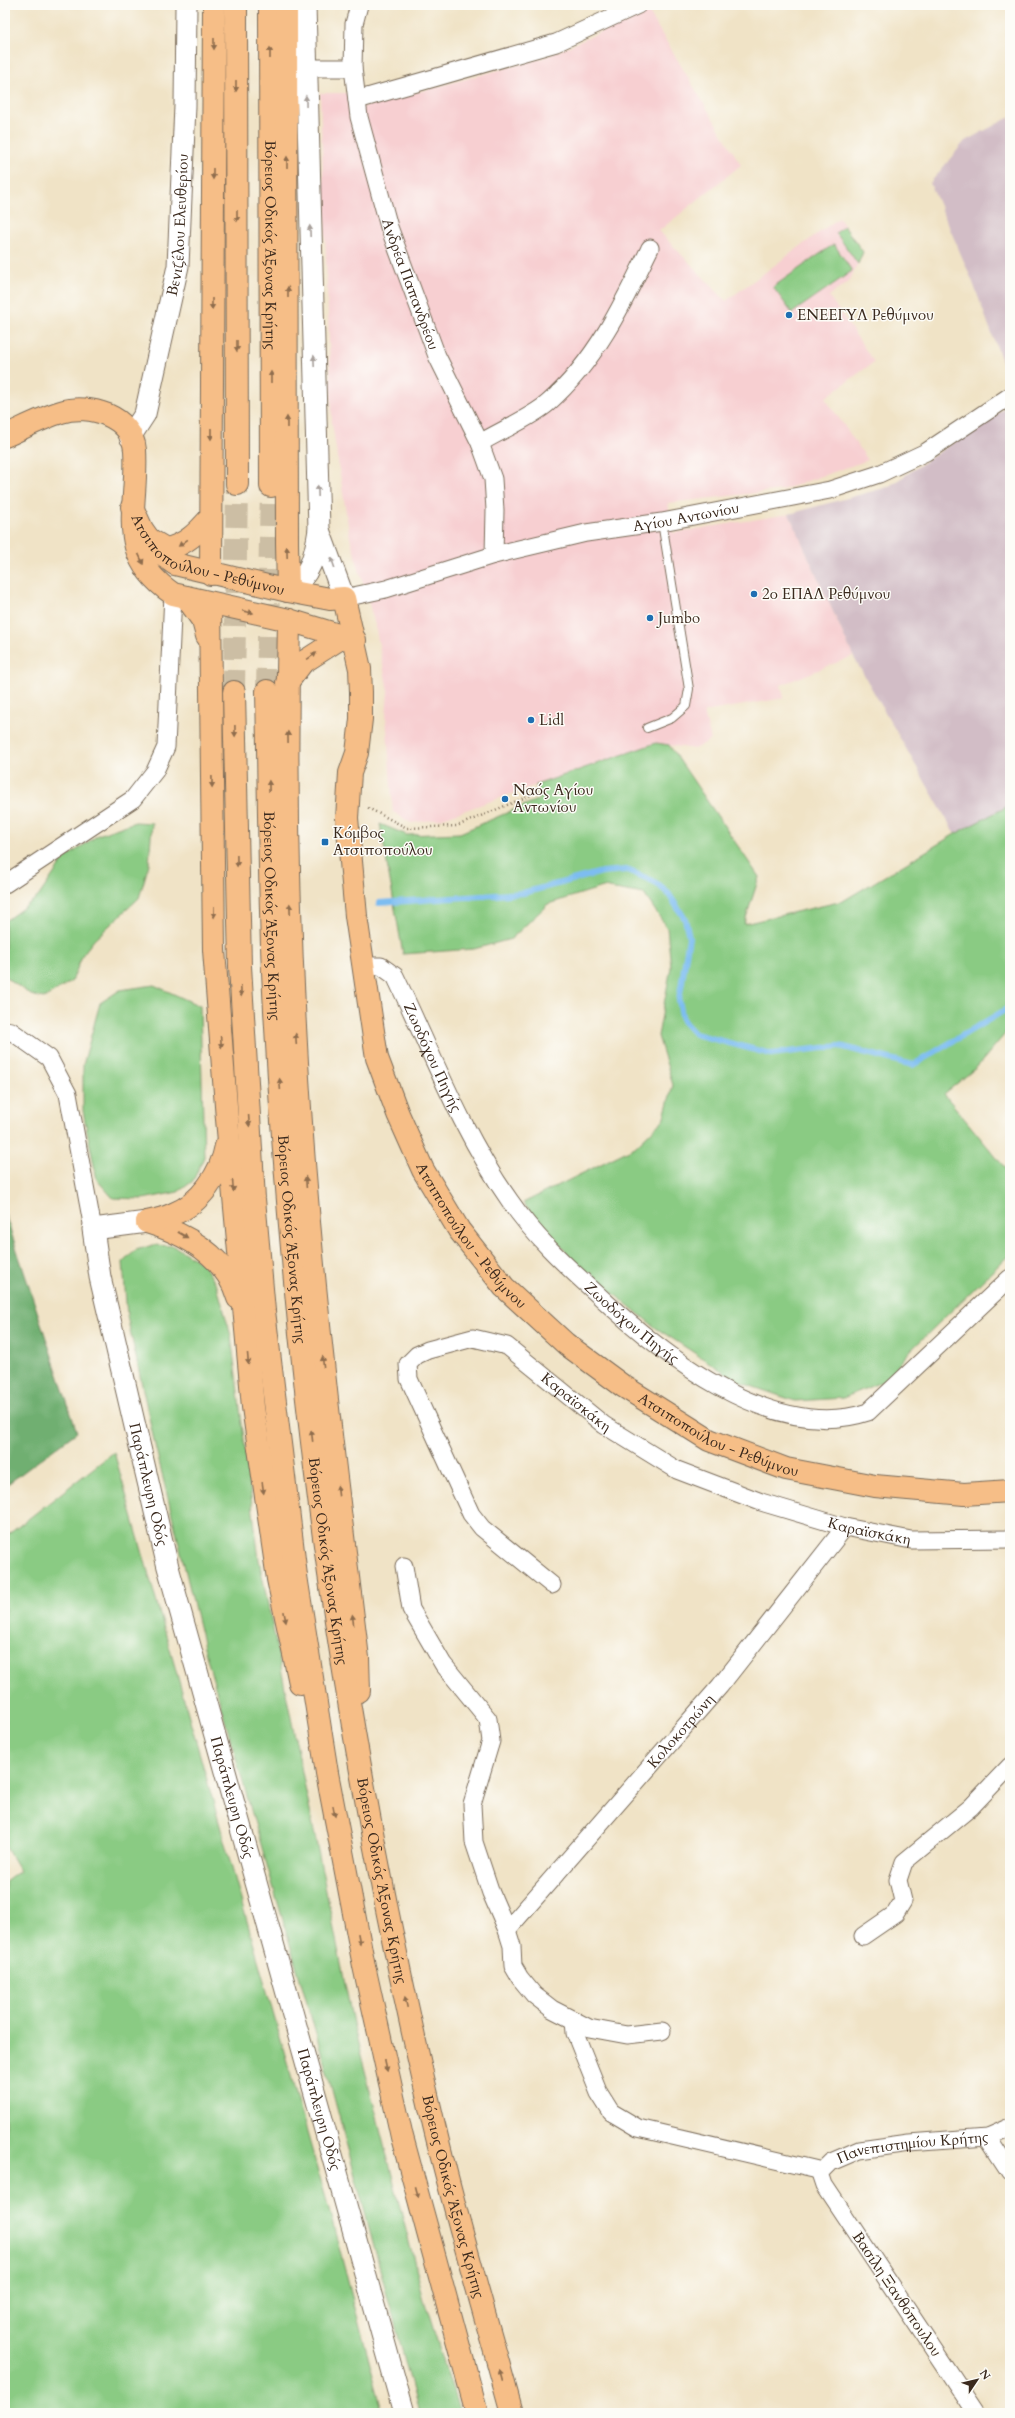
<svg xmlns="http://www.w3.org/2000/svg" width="1015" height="2418" viewBox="0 0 1015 2418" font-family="Cardo,serif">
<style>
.built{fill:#f7cfd1}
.industrial{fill:#d2bdc6}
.green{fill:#8acb83;stroke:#627a50}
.forest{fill:#6faf71;stroke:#556c48}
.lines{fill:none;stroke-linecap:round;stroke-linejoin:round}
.stream{stroke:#7dbdf1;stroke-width:6}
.motorway-tunnel{stroke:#ccbea4;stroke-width:22;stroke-dasharray:22 11;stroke-linecap:butt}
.service-casing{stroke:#7a6b59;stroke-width:10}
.minor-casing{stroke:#7a6b59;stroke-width:19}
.tertiary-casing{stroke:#7a6b59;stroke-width:23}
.primary-casing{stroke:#7a6b59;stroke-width:24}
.motorway-casing{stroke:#7a6b59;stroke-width:24}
.path{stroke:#7a6b59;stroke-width:2.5;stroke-dasharray:1 3;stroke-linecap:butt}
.service{stroke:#fff;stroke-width:8}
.minor{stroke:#fff;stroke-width:17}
.tertiary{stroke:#fff;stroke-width:21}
.primary{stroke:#f6be87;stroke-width:22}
.motorway{stroke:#f6be87;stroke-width:22}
.oneway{fill:#8f6d4d}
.oneway2{fill:#a79f9a}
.poi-dot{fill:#1f6fb2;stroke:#fdfcf7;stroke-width:1.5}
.labels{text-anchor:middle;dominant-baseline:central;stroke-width:3;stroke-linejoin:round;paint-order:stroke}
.street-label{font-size:15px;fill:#3b2a1e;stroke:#fdfcf7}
.poi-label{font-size:15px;fill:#3b2a1e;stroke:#fdfcf7;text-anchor:start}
</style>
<rect width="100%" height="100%" fill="#fdfcf7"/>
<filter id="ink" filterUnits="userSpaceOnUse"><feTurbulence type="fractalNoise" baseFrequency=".025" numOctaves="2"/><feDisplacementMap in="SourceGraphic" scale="8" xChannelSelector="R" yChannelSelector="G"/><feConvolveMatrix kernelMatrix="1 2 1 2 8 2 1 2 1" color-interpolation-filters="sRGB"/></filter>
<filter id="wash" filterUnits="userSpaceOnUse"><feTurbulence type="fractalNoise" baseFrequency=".012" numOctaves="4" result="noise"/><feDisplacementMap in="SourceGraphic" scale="16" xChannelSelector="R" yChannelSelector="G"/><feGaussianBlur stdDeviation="0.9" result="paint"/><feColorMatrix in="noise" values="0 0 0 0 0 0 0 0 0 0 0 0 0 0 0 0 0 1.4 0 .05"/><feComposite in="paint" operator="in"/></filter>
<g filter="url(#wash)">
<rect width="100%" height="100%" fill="#f0e3c6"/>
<!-- built -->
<path class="built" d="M648,11L741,165L659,231L726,301L839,218L863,252L849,282L829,296L874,362L825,398L868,460L782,490L668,503L673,533L789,514L853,656L781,685L784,698L704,712L711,740L694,749L656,743L440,819L411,823L393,812L386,716L388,691L375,625L350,538L332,423L320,93H348L351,110L543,58Z"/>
<!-- industrial -->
<path class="industrial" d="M1010,117V383L972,280L930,183L965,141Z
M1010,404V805L955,834L853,656L789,514L888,487Z"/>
<!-- green -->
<path class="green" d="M844,226L863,252L858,264L836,233Z
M834,244L852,271L792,313L773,287Z
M656,743L669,745L759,877L744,924L843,901L955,834L1010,805V1028L977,1067L944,1094L1010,1174V1254L911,1350L886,1380L843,1398L795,1401L739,1382L656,1328L577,1264L523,1203L635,1147L663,1120L673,1085L658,1036L671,967L667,928L644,894L603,887L548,904L511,939L474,949L403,954L380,824L407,835L460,833L539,799L536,785Z
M135,822L152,823L149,864L139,898L94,940L83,954L72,981L44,998L31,995L8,979L5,976V921L38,897L64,859L98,835Z
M154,985L200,1006L204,1157L193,1181L178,1192L143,1199L113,1198L97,1180L83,1111V1065L100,1003L120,990Z
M153,1245L174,1246L204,1265L217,1286L231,1336L259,1560L354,2028L425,2303L460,2413H419L329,2079L206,1655L155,1445L127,1316L123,1262L136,1250Z
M114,1452L329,2210L383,2413H5V1882L20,1871L5,1846V1537Z"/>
<!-- forest -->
<path class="forest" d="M5,1214L77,1432L5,1486Z"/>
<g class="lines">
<!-- stream -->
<path class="stream" d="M379,903L523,893L602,872L627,870L653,881L668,893L685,919L689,937L679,1000L683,1021L695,1034L771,1054L840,1046L913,1065L1010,1007"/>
</g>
</g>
<g filter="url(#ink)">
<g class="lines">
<!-- motorway-tunnel -->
<path class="motorway-tunnel" d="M267,691L271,486
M234,692L237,484"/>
<defs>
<path id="service" d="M647,728L672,718L686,706L689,689L662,522"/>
<g id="minor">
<path id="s1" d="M359,5L354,24L353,68L359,117L389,227L437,356L480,443L493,479L495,510L494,555"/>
<path d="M306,68H353"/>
<path d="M357,100L556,43L638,5"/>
<path d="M480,443C500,431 532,417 548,403C596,361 623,304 650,248"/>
<path id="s2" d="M344,598L386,589L494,555L586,533L662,522L830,490L879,474L926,452L1010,396"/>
<path d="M5,884L133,799L155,771L166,747L173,594"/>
<path id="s3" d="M364,966H381L395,976C431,1051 462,1133 510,1201C534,1236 564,1264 595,1292C661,1354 772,1444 868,1412L1010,1278"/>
<path d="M5,1030L11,1031L49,1058L68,1094L93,1229"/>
<path d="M404,1566L411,1609L443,1664L488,1719L491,1741L472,1804L474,1842L491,1893L507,1930L512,1946L513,1966L520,1978L534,1995L552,2009L589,2028L627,2035L662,2031"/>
<path id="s4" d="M552,1585L482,1528L471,1514L409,1379L408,1364L417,1355L428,1350L473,1338L507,1346L604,1425L677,1470L761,1502L845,1527L911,1540L1010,1539"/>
<path id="s5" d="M507,1930L720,1686L845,1527"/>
<path d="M863,1936L895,1914L903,1901L898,1880L904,1862L971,1807L1010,1766"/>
<path d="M574,2020L575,2033L599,2093L611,2112L638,2128L822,2171"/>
<path d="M987,2137L1010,2172"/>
<path id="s6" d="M976,2413L824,2185L820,2173L831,2162L859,2150L909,2143L987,2137L1010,2127"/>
</g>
<g id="tertiary">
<path id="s7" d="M130,437L145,414L178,266L185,106L186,5"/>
<path d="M319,530L344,598"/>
<path d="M288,591C311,576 315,555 319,530L305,5"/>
<path id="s8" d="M147,1222L93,1229L100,1277L168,1567L404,2413"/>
</g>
<g id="primary">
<path d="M5,436C23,428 42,418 61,412C89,403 132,416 135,450C139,508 113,553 173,594L289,620L355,640"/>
<path id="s9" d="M132,507L142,529L158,552L175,564L288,591L330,599L344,598L360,669L361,692V719L357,753L350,773L347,818L356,916L377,1058L398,1114L423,1170L459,1230L504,1287L566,1344L623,1386L709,1440L786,1469L875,1486L964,1494L1010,1491"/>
</g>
<g id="motorway">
<path d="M236,5L237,484"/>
<path id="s10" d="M270,5L271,486"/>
<path d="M286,5L287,543L288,591"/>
<path d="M149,539L166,549C186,545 198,532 211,517"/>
<path d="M211,574L214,5"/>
<path d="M186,597L203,621L207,636"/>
<path d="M210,603L214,950L227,1119L253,1407L278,1579L300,1683"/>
<path d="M289,620C284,821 291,1022 309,1222C322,1368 340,1513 358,1658L359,1691"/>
<path d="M287,683L302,663L344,636"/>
<path id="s11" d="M267,691C269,785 269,878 273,972C283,1173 301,1375 329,1574C356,1759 391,1943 434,2125C457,2222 486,2317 512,2413"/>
<path d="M234,692L240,966L254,1199L264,1311L296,1576L327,1773L364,1966L402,2137L477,2413"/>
<path d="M147,1222C186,1234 226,1255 238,1298"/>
<path d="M147,1222C156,1220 165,1218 173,1214C200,1204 221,1174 226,1146"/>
</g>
</defs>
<!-- service casing -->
<use href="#service" class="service-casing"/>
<!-- minor casing -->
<use href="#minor" class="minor-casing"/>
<!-- tertiary casing -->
<use href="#tertiary" class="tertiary-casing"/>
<!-- primary casing -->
<use href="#primary" class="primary-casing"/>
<!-- motorway casing -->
<use href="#motorway" class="motorway-casing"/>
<!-- path -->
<path class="path" d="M368,808L407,828L457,826L531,795"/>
<!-- service -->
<use href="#service" class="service"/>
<!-- minor -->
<use href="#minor" class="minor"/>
<!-- tertiary -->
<use href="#tertiary" class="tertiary"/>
<!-- primary -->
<use href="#primary" class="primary"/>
<!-- motorway -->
<use href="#motorway" class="motorway"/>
</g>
<!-- one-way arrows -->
<defs><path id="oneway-solid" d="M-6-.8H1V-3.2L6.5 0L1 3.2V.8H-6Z"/></defs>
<g class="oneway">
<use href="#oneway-solid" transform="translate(214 44) rotate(90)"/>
<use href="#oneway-solid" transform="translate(270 53) rotate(-90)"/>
<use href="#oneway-solid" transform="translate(236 86) rotate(90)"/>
<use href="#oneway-solid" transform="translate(287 162) rotate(-90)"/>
<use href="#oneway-solid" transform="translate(213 174) rotate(90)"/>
<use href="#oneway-solid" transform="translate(237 216) rotate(90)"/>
<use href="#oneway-solid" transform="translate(288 292) rotate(-90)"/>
<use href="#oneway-solid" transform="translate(212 304) rotate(90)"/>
<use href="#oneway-solid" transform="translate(237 346) rotate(90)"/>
<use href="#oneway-solid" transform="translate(271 377) rotate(-90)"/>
<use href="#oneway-solid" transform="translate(287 422) rotate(-90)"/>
<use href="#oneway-solid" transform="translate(211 434) rotate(90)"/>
<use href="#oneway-solid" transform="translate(183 543) rotate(144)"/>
<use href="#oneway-solid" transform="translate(287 552) rotate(-92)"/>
<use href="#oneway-solid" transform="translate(141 559) rotate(65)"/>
<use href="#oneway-solid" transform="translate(248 612) rotate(12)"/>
<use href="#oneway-solid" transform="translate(312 656) rotate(-35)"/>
<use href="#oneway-solid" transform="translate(235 731) rotate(89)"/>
<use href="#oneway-solid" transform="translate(288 737) rotate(-91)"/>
<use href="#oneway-solid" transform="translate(212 782) rotate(89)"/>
<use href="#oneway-solid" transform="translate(269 786) rotate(-91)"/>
<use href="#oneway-solid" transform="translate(237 861) rotate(89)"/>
<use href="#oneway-solid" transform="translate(290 909) rotate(-92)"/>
<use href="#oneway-solid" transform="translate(214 912) rotate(89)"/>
<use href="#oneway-solid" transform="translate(241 991) rotate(87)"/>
<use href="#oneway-solid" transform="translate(296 1039) rotate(-93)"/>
<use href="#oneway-solid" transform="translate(221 1042) rotate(86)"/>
<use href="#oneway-solid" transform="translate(280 1084) rotate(-94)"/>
<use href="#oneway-solid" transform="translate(249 1121) rotate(86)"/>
<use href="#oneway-solid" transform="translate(306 1182) rotate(-94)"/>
<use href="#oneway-solid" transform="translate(233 1186) rotate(85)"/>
<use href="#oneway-solid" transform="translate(183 1235) rotate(30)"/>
<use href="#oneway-solid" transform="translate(248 1359) rotate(85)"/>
<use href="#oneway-solid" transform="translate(323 1362) rotate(-96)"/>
<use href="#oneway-solid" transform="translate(312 1436) rotate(-97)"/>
<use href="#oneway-solid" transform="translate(263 1488) rotate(82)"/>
<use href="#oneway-solid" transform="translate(338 1491) rotate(-97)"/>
<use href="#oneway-solid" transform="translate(285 1617) rotate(79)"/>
<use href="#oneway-solid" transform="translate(353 1620) rotate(-97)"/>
<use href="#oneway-solid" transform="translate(334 1811) rotate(79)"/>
<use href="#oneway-solid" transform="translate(359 1939) rotate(79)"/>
<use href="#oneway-solid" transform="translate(406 2002) rotate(-102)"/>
<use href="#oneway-solid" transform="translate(386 2066) rotate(77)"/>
<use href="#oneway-solid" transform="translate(417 2192) rotate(75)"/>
<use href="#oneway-solid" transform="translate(501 2375) rotate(-105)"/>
</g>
<g class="oneway2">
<use href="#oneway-solid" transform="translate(306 101) rotate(-91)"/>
<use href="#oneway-solid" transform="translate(310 231) rotate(-92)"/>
<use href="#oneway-solid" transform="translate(314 361) rotate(-92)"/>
<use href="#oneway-solid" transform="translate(318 491) rotate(-92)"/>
<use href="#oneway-solid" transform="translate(333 563) rotate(-109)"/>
</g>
</g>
<!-- markers -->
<g class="poi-dot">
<circle cx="789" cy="315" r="4"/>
<circle cx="754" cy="594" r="4"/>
<circle cx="650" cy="618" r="4"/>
<circle cx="531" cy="720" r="4"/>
<circle cx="505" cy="799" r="4"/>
<rect x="321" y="838" width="8" height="8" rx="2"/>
</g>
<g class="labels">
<!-- street labels -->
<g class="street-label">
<text stroke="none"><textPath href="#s7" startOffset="220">Βενιζέλου Ελευθερίου</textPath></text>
<text stroke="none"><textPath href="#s10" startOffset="240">Βόρειος Οδικός Άξονας Κρήτης</textPath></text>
<text stroke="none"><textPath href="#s1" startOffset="288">Ανδρέα Παπανδρέου</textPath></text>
<text stroke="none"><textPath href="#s2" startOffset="352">Αγίου Αντωνίου</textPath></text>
<text stroke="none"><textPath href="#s9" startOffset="97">Ατσιποπούλου - Ρεθύμνου</textPath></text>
<text stroke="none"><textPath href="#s11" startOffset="225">Βόρειος Οδικός Άξονας Κρήτης</textPath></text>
<text stroke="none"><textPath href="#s3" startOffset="124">Ζωοδόχου Πηγής</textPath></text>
<text stroke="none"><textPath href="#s9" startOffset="914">Ατσιποπούλου - Ρεθύμνου</textPath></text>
<text stroke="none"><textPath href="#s11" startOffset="549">Βόρειος Οδικός Άξονας Κρήτης</textPath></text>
<text stroke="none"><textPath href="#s3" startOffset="460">Ζωοδόχου Πηγής</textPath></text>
<text stroke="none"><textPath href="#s4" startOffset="467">Καραϊσκάκη</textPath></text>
<text stroke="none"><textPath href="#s9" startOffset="1238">Ατσιποπούλου - Ρεθύμνου</textPath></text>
<text stroke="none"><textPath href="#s8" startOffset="316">Παράπλευρη Οδός</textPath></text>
<text stroke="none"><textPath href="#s4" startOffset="791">Καραϊσκάκη</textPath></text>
<text stroke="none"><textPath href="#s11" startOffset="873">Βόρειος Οδικός Άξονας Κρήτης</textPath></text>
<text stroke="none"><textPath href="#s5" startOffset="264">Κολοκοτρώνη</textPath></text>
<text stroke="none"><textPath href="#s8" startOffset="640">Παράπλευρη Οδός</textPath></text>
<text stroke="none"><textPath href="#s11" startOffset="1197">Βόρειος Οδικός Άξονας Κρήτης</textPath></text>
<text stroke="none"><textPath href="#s8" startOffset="964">Παράπλευρη Οδός</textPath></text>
<text stroke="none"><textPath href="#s6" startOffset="386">Πανεπιστημίου Κρήτης</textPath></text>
<text stroke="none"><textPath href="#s11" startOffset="1521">Βόρειος Οδικός Άξονας Κρήτης</textPath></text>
<text transform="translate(897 2294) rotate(56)">Βασίλη Ξανθόπουλου</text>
</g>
<!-- poi labels -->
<g class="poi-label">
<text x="797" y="315">ΕΝΕΕΓΥΛ Ρεθύμνου</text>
<text x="762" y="594">2ο ΕΠΑΛ Ρεθύμνου</text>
<text x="658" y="618">Jumbo</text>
<text x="539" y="720">Lidl</text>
<text x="513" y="790">Ναός Αγίου<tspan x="513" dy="17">Αντωνίου</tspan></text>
<text x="333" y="833">Κόμβος<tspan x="333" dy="17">Ατσιποπούλου</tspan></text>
</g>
</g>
<!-- margin -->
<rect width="1015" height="2418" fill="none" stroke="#fdfcf7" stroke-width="20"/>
<!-- north arrow -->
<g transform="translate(977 2380) rotate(55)" stroke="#fdfcf7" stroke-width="3" paint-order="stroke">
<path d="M0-3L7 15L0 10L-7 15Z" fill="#3b2a1e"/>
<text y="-6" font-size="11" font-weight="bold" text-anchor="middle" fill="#3b2a1e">N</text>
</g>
</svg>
